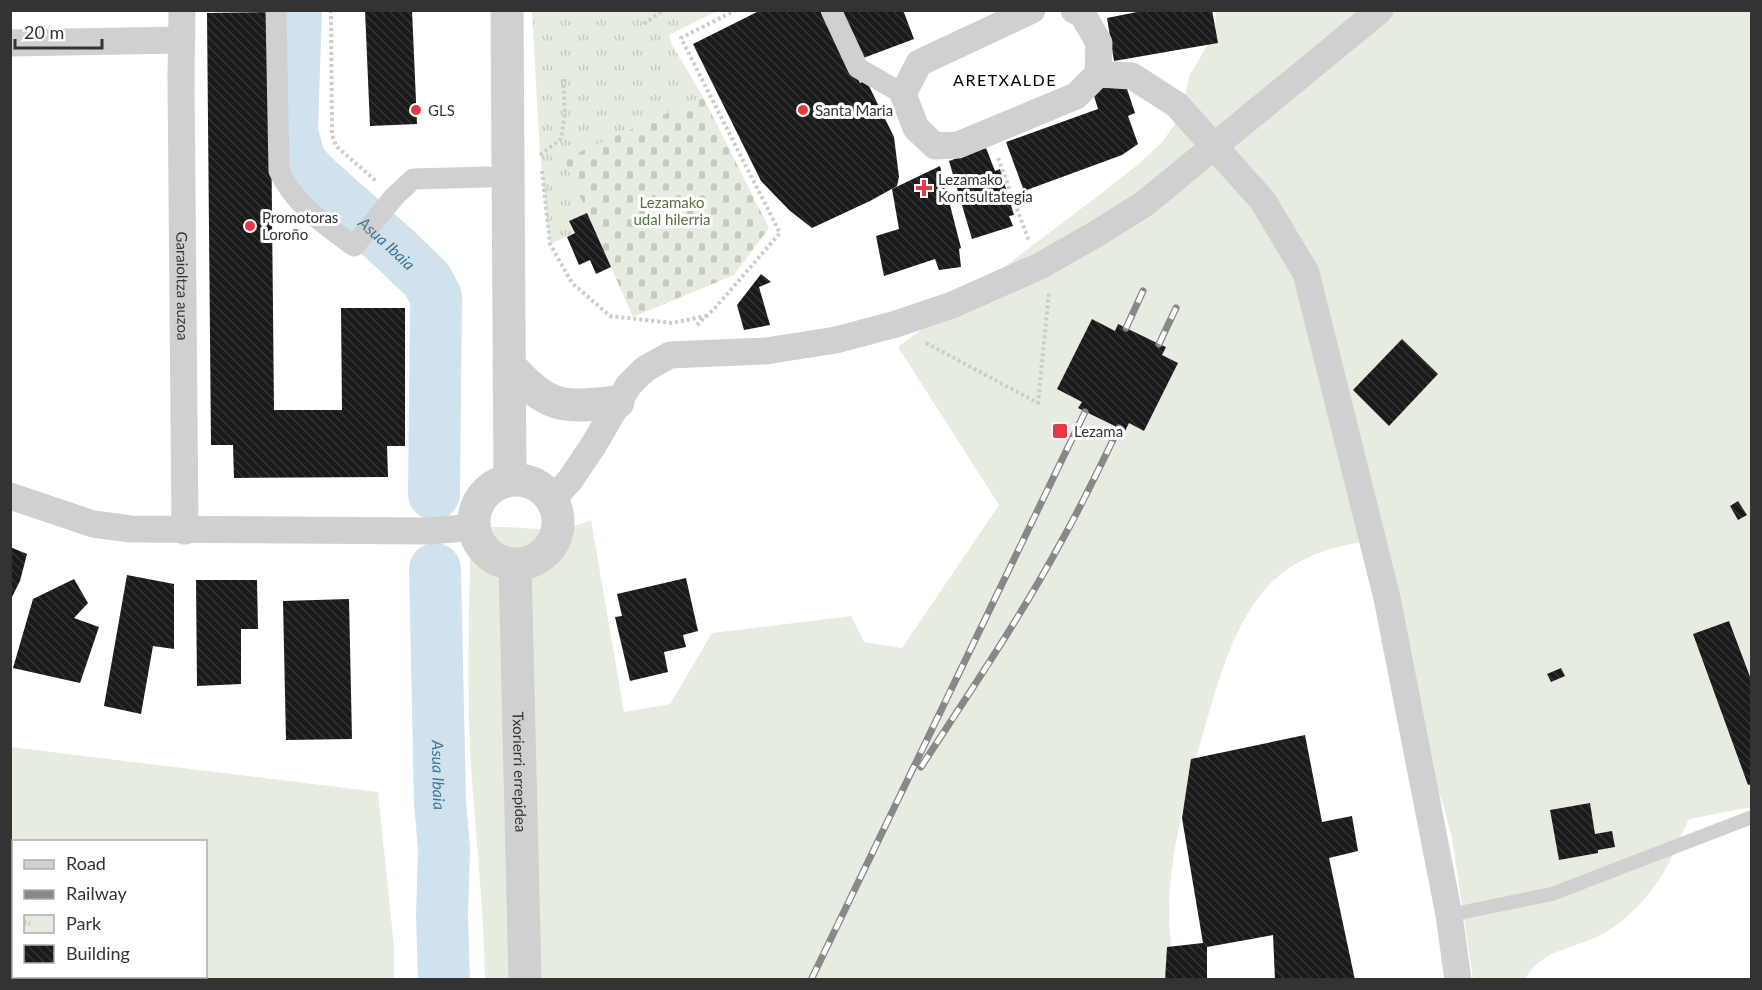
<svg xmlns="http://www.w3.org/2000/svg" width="1762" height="990" viewBox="0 0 1762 990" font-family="Lato,sans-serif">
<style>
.grass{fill:#e6ecdf;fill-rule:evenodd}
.cemetery{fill:url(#cemetery-stones)}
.park{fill:url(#park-tufts)}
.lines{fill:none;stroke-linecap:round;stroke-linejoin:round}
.river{stroke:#cfe2ee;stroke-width:52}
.building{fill:url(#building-back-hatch)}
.path{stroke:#cdcdcd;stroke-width:4;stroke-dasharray:3 3;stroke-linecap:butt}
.service{stroke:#d0d0d0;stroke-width:14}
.pedestrian{stroke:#d0d0d0;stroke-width:21}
.minor{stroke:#d0d0d0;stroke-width:27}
.tertiary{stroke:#d0d0d0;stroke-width:33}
.rail-casing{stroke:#888;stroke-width:7}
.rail{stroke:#fff;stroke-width:4.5;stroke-dasharray:14;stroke-linecap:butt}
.poi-dot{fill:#e63946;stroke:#fff;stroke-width:2}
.labels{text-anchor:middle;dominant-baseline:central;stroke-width:6;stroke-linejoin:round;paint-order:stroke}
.poi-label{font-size:15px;fill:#333;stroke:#fff;text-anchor:start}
.park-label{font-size:15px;fill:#56703f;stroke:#fff}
.street-label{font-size:15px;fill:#333;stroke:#fff}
.neighbourhood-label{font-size:16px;letter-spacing:1.5px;fill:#000;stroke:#fff}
.water-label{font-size:16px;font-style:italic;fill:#3f7597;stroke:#fff}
</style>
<defs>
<pattern id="cemetery-stones" width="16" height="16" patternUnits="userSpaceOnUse" patternTransform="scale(1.5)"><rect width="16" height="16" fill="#e6ecdf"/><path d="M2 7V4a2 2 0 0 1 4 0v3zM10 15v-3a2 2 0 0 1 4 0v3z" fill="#c6cbc0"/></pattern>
<pattern id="park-tufts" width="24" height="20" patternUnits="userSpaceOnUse" patternTransform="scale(1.5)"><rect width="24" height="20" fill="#e6ecdf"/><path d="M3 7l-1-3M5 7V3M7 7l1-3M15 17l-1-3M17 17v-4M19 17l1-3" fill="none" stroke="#c6cbc0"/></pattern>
<pattern id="building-back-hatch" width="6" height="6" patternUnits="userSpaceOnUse" patternTransform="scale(1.5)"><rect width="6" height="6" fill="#1a1a1a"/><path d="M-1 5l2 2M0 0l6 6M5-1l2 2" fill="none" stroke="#333"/></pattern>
</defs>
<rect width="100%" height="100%" fill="#fff"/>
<!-- grass -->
<path class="grass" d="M1216,11H1751V807L1689,819C1681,834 1675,850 1668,865C1654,891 1631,917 1606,932C1577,949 1542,948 1525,979H1473L1452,838L1443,804L1412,719L1370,541C1338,545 1307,554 1281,574C1235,611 1218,683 1202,737C1188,786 1174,837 1170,888C1167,918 1171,950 1176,979H485C484,902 474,825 470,747C467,675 469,602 471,529C481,528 490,527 499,527C533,527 559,535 591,520L624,712L670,704L712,633L851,616L864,642L902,648L999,505L898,347L1094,199L1140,163L1163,141L1179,118L1190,75L1215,32Z
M11,747L378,792L394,946V979H11ZM14,842H206V976H14Z"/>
<!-- cemetery -->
<path class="cemetery" d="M703,97L769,228L734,275L633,317L563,159Z"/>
<!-- park -->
<path class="park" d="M532,11H717L669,35L672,45L703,97L564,159L587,213L569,221L575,233L550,244L540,155Z"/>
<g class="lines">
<!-- river -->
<g class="river">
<path id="s1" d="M296,10L292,132L300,161L313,176L396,250L427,280L436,297L434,494"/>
<path id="s2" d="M435,569L440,802L444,849L442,915L444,980"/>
</g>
</g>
<!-- building -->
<path class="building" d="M365,10H412L417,124L370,126Z
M761,10H824L860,83L866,80L894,137L899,177L897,186L870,201L812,228L789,210L761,181L693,44Z
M839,10H903L914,39L858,60Z
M1147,10H1212L1218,43L1114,61L1107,18Z
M270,12L274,410H342L341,308H405V446H387L388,477L234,478L233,445H211L207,13Z
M1091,86L1127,89L1135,113L1128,116L1138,144L1122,155L1024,191L1006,142L1098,109Z
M986,148L995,171L1000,169L1014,215L1009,216L1013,226L972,239L949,161Z
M940,166L961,248L959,249L961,267L939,270L935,259L884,276L876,236L899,229L892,189Z
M587,213L611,267L596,274L590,260L579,265L567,237L575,233L569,221Z
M761,274L771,282L759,287L770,325L744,330L737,305Z
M1092,319L1115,331L1118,324L1159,344L1166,347L1162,355L1178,363L1144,431L1129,423L1125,431L1078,408L1082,402L1057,389Z
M1402,339L1438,374L1389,426L1353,390Z
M1738,501L1747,515L1738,520L1730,506Z
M10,547L27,554L20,581L10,601Z
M127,575L174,584V649L153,646L141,714L104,706Z
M686,578L698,631L683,635L686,647L664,652L668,672L630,681L615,617L622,616L617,594Z
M74,579L88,603L74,618L99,627L80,683L13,668L33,599Z
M196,580H257L258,629H241V684L197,686Z
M349,599L352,739L286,740L283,601Z
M1729,621L1752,682V784L1748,785L1693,634Z
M1561,668L1565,676L1551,682L1547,674Z
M1305,735L1322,822L1352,816L1358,851L1329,858L1355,980H1275L1273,935L1207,947V980H1165L1167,947L1203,943L1182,818L1191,759Z
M1590,803L1595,834L1612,831L1615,847L1598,850V853L1559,860L1550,810Z"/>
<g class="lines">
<!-- path -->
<path class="path" d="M331,10L332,135L336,146L376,181
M644,24L663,10
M540,155L561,139L565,114L563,79
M998,158L1029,241
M542,171L550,244L572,283L610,316L672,323L706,316
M697,325L715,308L780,233L681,38L736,10
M926,343L1038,403L1049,292"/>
<!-- service -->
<path class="service" d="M1449,915L1552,894L1752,817"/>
<!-- pedestrian -->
<path class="pedestrian" d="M276,10L279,171C294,204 325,225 354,246L394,197L413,179L488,177
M831,10L858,68L903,94"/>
<!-- minor -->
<g class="minor">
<path id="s3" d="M182,10L181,78L185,531"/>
<path d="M1032,10L919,63L903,94L916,128L935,146L958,145L1076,96L1098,74L1099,43L1083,15L1074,10"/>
<path d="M10,43L181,40"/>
<path d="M1098,74L1132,76L1177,105L1263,201L1306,273L1387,598L1449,915L1458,980"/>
<path d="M10,496L93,524L131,529L430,531L475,527"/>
<path d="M552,500L570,480L593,446L628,386L645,369L670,355L766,351L836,340L896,324L952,305L1040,266L1096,234L1144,204L1380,10"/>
</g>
<!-- tertiary -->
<g class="tertiary">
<path d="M507,10L510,480"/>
<path d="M509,365C549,409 560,408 618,402"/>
<circle cx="516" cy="522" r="42"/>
<path id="s4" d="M515,565L525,980"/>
</g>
<defs>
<path id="rail" d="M1126,328L1143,291
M1159,344L1176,308
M921,767C969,693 1019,620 1061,542C1082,505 1100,466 1119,428
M811,980L1085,412"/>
</defs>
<!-- rail casing -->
<use href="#rail" class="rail-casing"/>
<!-- rail -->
<use href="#rail" class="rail"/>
</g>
<!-- markers -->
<g class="poi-dot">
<circle cx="416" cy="110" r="6"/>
<circle cx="803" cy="110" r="6"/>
<path d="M921 179h6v6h6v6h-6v6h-6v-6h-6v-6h6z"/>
<circle cx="250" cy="226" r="6"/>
<rect x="1052" y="423" width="16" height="16" rx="3"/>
</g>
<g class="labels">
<!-- poi labels -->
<g class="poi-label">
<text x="428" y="110">GLS</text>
<text x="815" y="110">Santa Maria</text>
<text x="938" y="179">Lezamako<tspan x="938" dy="17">Kontsultategia</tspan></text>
<text x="262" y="217">Promotoras<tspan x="262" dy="17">Loroño</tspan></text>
<text x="1074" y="431">Lezama</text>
</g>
<!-- park labels -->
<g class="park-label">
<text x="672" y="202">Lezamako<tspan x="672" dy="17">udal hilerria</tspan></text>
</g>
<!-- street labels -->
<g class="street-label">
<text stroke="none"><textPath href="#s3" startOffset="276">Garaioltza auzoa</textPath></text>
<text stroke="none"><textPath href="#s4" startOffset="207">Txorierri errepidea</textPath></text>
</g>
<!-- neighbourhood labels -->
<g class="neighbourhood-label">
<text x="1005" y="79">ARETXALDE</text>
</g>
<!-- water labels -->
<g class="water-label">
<text stroke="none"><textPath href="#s1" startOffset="272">Asua Ibaia</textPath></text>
<text stroke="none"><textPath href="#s2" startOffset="206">Asua Ibaia</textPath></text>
</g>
</g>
<!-- border -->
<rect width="1762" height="990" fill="none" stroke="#333333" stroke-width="24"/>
<!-- legend -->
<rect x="12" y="840" width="195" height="138" fill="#ffffff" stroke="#adadad" stroke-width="1.5"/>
<rect x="24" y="860" width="30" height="9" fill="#d0d0d0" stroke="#adadad" stroke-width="1.5"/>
<text x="66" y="870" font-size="18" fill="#333333">Road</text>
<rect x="24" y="890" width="30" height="9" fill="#888888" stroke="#adadad" stroke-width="1.5"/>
<text x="66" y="900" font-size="18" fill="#333333">Railway</text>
<rect x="24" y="915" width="30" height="18" fill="url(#park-tufts)" stroke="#adadad" stroke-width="1.5"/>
<text x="66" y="930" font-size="18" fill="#333333">Park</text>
<rect x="24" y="945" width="30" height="18" fill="url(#building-back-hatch)" stroke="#adadad" stroke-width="1.5"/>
<text x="66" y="960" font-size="18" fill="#333333">Building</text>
<!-- scale -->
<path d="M15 39v9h87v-9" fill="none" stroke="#333333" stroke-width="3"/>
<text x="24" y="39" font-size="18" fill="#333333" stroke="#ffffff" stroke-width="4.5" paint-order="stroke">20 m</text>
</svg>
